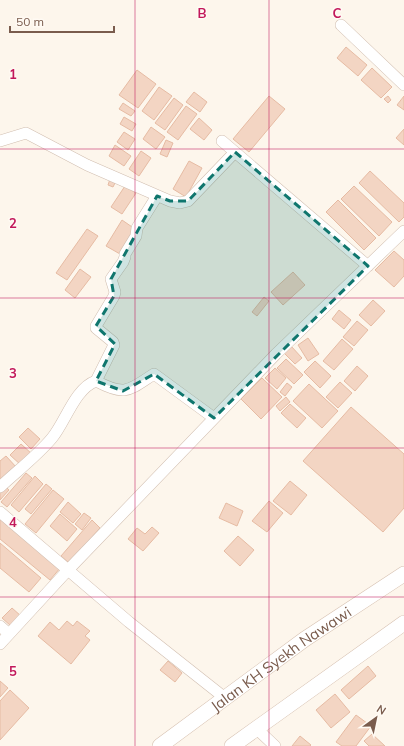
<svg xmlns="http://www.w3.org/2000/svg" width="404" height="746" viewBox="0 0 404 746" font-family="Mulish,sans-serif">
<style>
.building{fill:#f3d5c3;stroke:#e6bba3}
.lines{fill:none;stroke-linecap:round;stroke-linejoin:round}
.street-casing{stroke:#d1beb0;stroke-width:12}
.secondary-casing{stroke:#d6c0b0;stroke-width:16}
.street{stroke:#fff;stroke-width:11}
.secondary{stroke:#fff;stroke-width:15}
.marked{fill:#0f766e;fill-opacity:0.2;stroke:#0f766e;stroke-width:3;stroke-dasharray:8 5;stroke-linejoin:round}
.grid{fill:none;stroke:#c2185b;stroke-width:1;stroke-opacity:0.55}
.labels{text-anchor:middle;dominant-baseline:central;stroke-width:3;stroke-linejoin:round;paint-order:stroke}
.street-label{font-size:15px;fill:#7a5c4d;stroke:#fffaf3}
.grid-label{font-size:13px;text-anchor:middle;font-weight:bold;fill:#c2185b;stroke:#fffaf3;stroke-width:3;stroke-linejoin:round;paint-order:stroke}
</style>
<rect width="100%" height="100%" fill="#fdf6ec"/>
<!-- building -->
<path class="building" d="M346,47L367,65L358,76L337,58Z
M372,68L392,87L381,98L361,80Z
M137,70L156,84L138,108L119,95Z
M159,87L172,96L154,120L142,111Z
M194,92L207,102L200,112L186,102Z
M269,96L285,109L249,152L233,139Z
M388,96L391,100L388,103L384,99Z
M404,96V110L397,105Z
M174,98L183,105L165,130L155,123Z
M123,103L135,111L131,116L119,109Z
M186,106L197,114L178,140L167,132Z
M124,117L136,124L132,131L120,124Z
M199,118L212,130L204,140L190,129Z
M151,127L165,137L156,149L143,139Z
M404,129V145L396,138Z
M124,132L135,139L128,150L117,142Z
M166,140L173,143L167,157L160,154Z
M115,145L131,156L124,166L109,156Z
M141,151L151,158L139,176L129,169Z
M189,161L202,168L186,197L173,189Z
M370,171L404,203V217L399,222L359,183Z
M110,179L116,181L113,187L108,185Z
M125,186L136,193L122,214L111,207Z
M354,186L392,222L379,236L341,199Z
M338,200L376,238L364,250L326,212Z
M122,220L135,229L120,254L106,246Z
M87,229L98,236L67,280L56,273Z
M394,251L404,260V276L394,287L375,270Z
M80,269L91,277L75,298L65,290Z
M293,272L305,285L283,305L271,292Z
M264,297L269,301L257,316L252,312Z
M373,300L385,311L371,326L359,315Z
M339,310L351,320L344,329L332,319Z
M357,321L368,330L354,346L343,337Z
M308,338L319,354L308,361L298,345Z
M342,339L353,349L334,370L323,361Z
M291,346L302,358L295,364L284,353Z
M286,359L303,375L294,384L277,368Z
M315,361L331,376L320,388L304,372Z
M357,366L368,376L355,391L344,381Z
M275,368L286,378L277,389L265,378Z
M262,378L282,397L261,419L241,399Z
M340,382L352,393L338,408L326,397Z
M287,383L292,387L285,396L280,392Z
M309,384L338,411L322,428L293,401Z
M286,397L290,402L280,411L276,406Z
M290,404L306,418L297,428L281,413Z
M351,407L404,454V508L383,532L303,461Z
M28,428L40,439L31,449L19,437Z
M21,444L32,454L22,466L10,455Z
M6,456L17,468L0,484V461Z
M26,473L32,478L7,507L1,502Z
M35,476L43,484L19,512L11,505Z
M290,481L307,495L291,515L273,501Z
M46,484L52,489L31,514L25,509Z
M4,485L9,490L0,500V490Z
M53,490L64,499L36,533L25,524Z
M269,501L283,513L267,532L252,521Z
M68,502L81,514L73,523L60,512Z
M226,503L243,511L237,526L219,518Z
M84,513L91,518L82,530L75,524Z
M60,514L77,529L67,541L50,526Z
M0,519L61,567L50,580L0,539Z
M92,520L100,528L69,563L61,556Z
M152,527L159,533L143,551L128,539L137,528L145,534Z
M238,536L254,550L240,566L224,551Z
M0,543L41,578L29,592L0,568Z
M12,608L21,616L11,626L2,618Z
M67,621L73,626L77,621L90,631L85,636L90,640L71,664L38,636L50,622L59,630Z
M168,661L182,673L175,682L160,670Z
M368,666L376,676L349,699L341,690Z
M0,681L8,688L0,697Z
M10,690L29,708L0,740V701Z
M335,694L350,712L331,728L316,710Z
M356,715L371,726L356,746H342L336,742Z
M372,734L385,746H369L364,741Z
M300,736L311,745L310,746H292Z"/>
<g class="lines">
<defs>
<path id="street" d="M341,25L404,85
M0,141L26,133L87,165L170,201L180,203L188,201L235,152
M222,141L368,266
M96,381L114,345L113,342L96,328V326L114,296L115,292L111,279L123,262L125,257V254L136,236L137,228L157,196
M0,487C17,471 37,456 52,438C65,423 75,388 96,381C126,397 129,390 154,374L214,418
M0,512L129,622L225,698
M0,626L9,634
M0,644L68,570L276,354L404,231
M257,729L275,746"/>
<g id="secondary">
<path id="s1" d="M160,746L305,639L404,574"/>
<path d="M232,746L404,623"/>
</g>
</defs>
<!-- street casing -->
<use href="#street" class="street-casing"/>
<!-- secondary casing -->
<use href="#secondary" class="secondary-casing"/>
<!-- street -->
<use href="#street" class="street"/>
<!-- secondary -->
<use href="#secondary" class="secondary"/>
</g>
<!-- marked area -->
<path class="marked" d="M235,152L368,266L214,418L154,374L123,391L96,381L115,344L96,326L114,296L111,279L157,196L170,201H188Z"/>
<!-- grid -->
<path class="grid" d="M135,0V746M269,0V746M0,149H404M0,298H404M0,448H404M0,597H404"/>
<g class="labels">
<!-- street labels -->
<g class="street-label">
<text stroke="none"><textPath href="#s1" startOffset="149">Jalan KH Syekh Nawawi</textPath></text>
</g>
</g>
<g class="grid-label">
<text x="202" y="18">B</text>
<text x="337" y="18">C</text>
<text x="13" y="79">1</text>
<text x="13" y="228">2</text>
<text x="13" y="378">3</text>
<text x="13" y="527">4</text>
<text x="13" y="676">5</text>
</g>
<!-- north arrow -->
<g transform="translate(376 718) rotate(33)" stroke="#fffaf3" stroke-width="3" paint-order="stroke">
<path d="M0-3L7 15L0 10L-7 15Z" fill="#7a5c4d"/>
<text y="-6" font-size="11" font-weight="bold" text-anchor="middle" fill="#7a5c4d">N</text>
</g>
<!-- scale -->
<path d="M10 26v6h104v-6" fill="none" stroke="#7a5c4d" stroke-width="2"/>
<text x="16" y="26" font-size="12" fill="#7a5c4d" stroke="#fffaf3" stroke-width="3" paint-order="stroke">50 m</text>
</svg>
